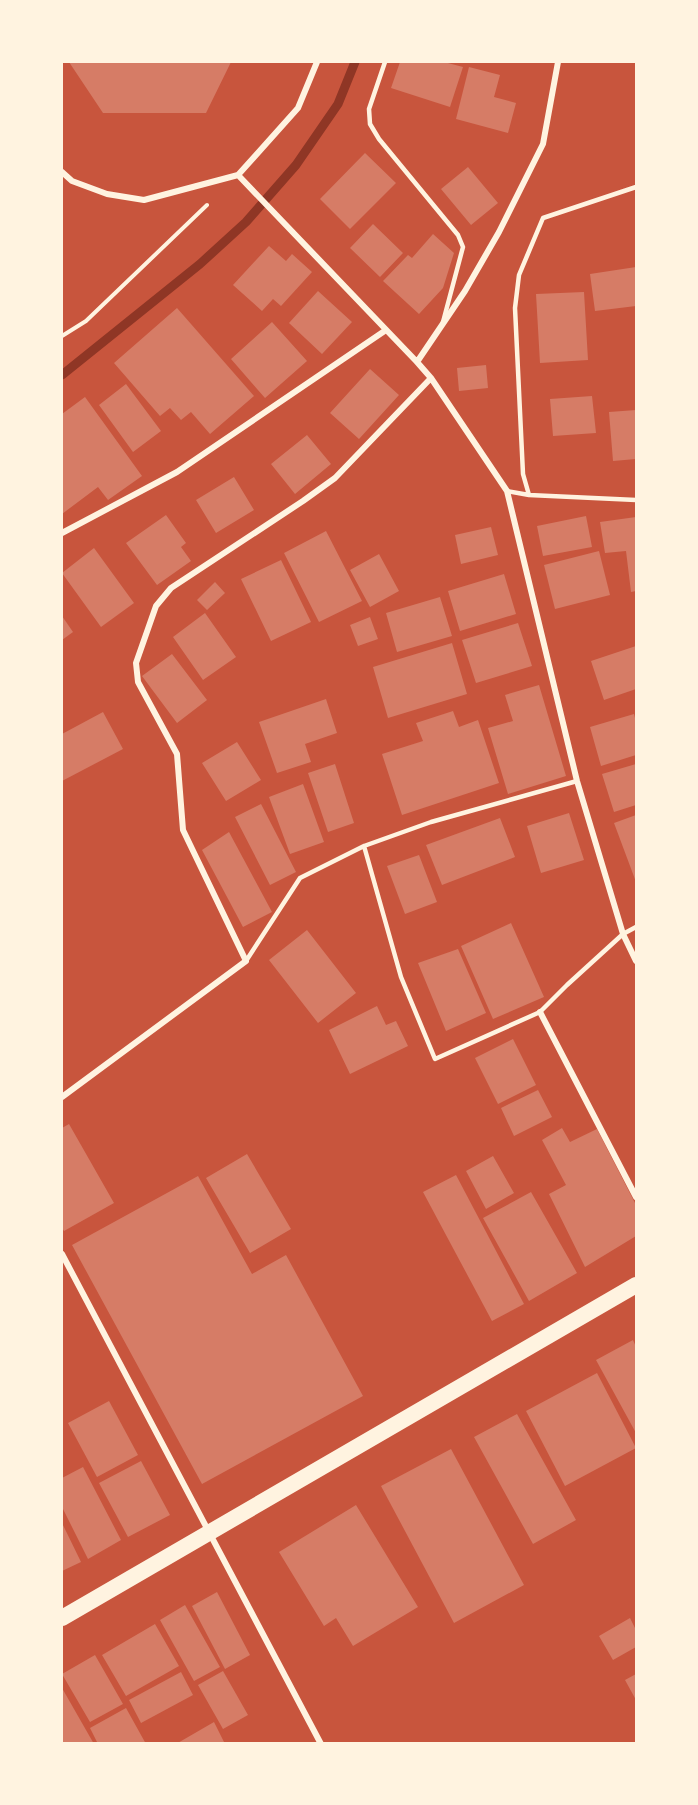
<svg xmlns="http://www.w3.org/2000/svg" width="698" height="1805" viewBox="0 0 698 1805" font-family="Manrope,sans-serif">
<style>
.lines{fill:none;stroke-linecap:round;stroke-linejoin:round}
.stream{stroke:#8f3625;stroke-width:9}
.building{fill:#d67c66}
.path{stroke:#fff3e0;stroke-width:4}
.service{stroke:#fff3e0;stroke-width:4.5}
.minor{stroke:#fff3e0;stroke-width:6}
.trunk{stroke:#fff3e0;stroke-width:16}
</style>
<rect width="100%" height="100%" fill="#c8553d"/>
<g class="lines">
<!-- stream -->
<path class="stream" d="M62,375L200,264L246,222L296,165L338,104L355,62"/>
</g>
<!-- building -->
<path class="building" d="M69,62H231L206,113H103Z
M400,62H444L463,67L450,107L391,88Z
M469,67L500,75L494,97L516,103L508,133L456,119Z
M365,153L396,183L350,229L320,199Z
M468,167L498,203L471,225L441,189Z
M373,224L403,253L380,277L350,248Z
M433,234L454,253L443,288L419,314L383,281L408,255L412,258Z
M269,246L286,261L292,254L312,272L281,306L273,299L262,311L233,285Z
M636,267V306L595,311L590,274Z
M318,291L352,322L322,354L289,323Z
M584,292L588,360L540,363L536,294Z
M177,308L254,396L210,434L191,412L181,420L170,408L160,416L114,363Z
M272,322L307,361L265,398L231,359Z
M486,365L488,388L459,391L457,368Z
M370,369L399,395L359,439L330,413Z
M126,384L161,431L133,452L99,405Z
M592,396L596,433L553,436L550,399Z
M85,397L142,476L108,500L98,487L62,514V414Z
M636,410V459L613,461L609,412Z
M307,435L331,464L295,494L271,464Z
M234,477L254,510L216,533L196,500Z
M166,515L186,543L181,547L191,561L157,585L126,543Z
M586,516L592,547L543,556L537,526Z
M636,517V591L631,592L626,551L605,553L600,522Z
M491,527L498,555L461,564L455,535Z
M326,531L362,601L319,622L284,553Z
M94,548L134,603L101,627L62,573Z
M599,551L610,595L555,609L544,565Z
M379,554L399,591L370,607L350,570Z
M281,560L311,622L271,641L241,579Z
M504,574L516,614L460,631L448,591Z
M215,582L225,593L207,610L197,600Z
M440,597L452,636L397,652L386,613Z
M205,613L236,657L203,680L173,637Z
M62,616L73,632L62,640Z
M370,617L378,639L358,646L350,625Z
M518,623L532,666L476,683L462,640Z
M452,643L467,694L388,718L373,667Z
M636,646V689L604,700L591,661Z
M172,654L207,700L177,723L142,676Z
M539,685L566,776L508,794L488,728L513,721L505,695Z
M326,699L337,733L305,744L311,762L277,773L259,722Z
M453,711L459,727L478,720L499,783L402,815L382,754L423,741L416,723Z
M103,712L123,749L62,781V734Z
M634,714L636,722V755L601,766L590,727Z
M237,742L261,780L226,801L202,763Z
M335,764L354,823L328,832L308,773Z
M636,764V805L614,812L602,774Z
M303,784L324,842L290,854L269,797Z
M261,804L296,872L270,885L235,817Z
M569,813L584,860L541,873L527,826Z
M636,815V882L614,823Z
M500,818L515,857L442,885L426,845Z
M229,832L272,912L243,927L202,850Z
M419,855L437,902L405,914L387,866Z
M511,923L544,997L493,1019L461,946Z
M307,930L356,993L318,1023L269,960Z
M458,949L486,1013L446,1031L418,963Z
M377,1006L386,1025L396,1021L408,1046L350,1074L329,1030Z
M513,1039L536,1085L498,1104L475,1058Z
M538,1090L552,1117L514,1136L501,1108Z
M69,1124L114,1203L64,1231L62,1228V1128Z
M562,1128L570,1142L597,1129L636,1205V1236L585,1267L549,1194L566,1185L542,1140Z
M247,1154L291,1229L250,1253L206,1178Z
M493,1156L514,1193L486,1209L466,1171Z
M456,1175L524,1304L492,1321L423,1192Z
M198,1176L252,1274L286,1255L363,1396L202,1484L72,1245Z
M531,1192L577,1273L529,1301L483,1218Z
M633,1340L636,1347V1433L596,1360Z
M597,1373L636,1448L565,1486L526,1411Z
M109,1401L138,1455L97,1477L68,1423Z
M517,1414L576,1520L533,1544L474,1437Z
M451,1449L524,1585L454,1623L381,1486Z
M141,1461L170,1515L128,1537L99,1483Z
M83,1467L121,1540L88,1559L62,1507V1478Z
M356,1505L418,1607L353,1646L336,1618L324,1626L279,1552Z
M62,1523L81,1562L62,1571Z
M217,1592L250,1655L225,1669L192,1606Z
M185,1605L220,1667L194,1681L160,1620Z
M630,1618L636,1630V1647L613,1660L599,1636Z
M155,1624L179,1666L126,1696L102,1655Z
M95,1655L123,1704L90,1722L62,1674Z
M223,1671L248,1715L223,1729L198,1685Z
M181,1672L193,1695L141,1723L129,1700Z
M636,1674V1700L625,1680Z
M62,1688L94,1744H62Z
M126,1708L146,1744H98L90,1728Z
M214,1722L225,1744H176Z"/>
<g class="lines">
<!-- path -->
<path class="path" d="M62,336L86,321L207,205"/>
<!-- service -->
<path class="service" d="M385,62L369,109L370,124L379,139L458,235L463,247L443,322
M507,491L529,495L636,500
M529,495L523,474L515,308L519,275L543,218L636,187
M364,846L401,977L435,1059L540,1012L567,985L623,934L636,927
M246,961L300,878L364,846L431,822L577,781"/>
<!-- minor -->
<path class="minor" d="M62,172L72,181L107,194L144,200L238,175L298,108L317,62
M238,175L417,362L431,378L507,491L577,781L623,934L636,961
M417,362L465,291L499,232L543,144L558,62
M62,533L177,472L386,330
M540,1012L636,1197
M62,1097L246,961L183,830L177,754L138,682L136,663L156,606L171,588L303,501L335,478L431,378
M62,1254L321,1744"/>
<!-- trunk -->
<path class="trunk" d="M62,1618L636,1285"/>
</g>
<!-- border -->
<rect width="698" height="1805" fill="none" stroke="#fff3e0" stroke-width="126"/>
</svg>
